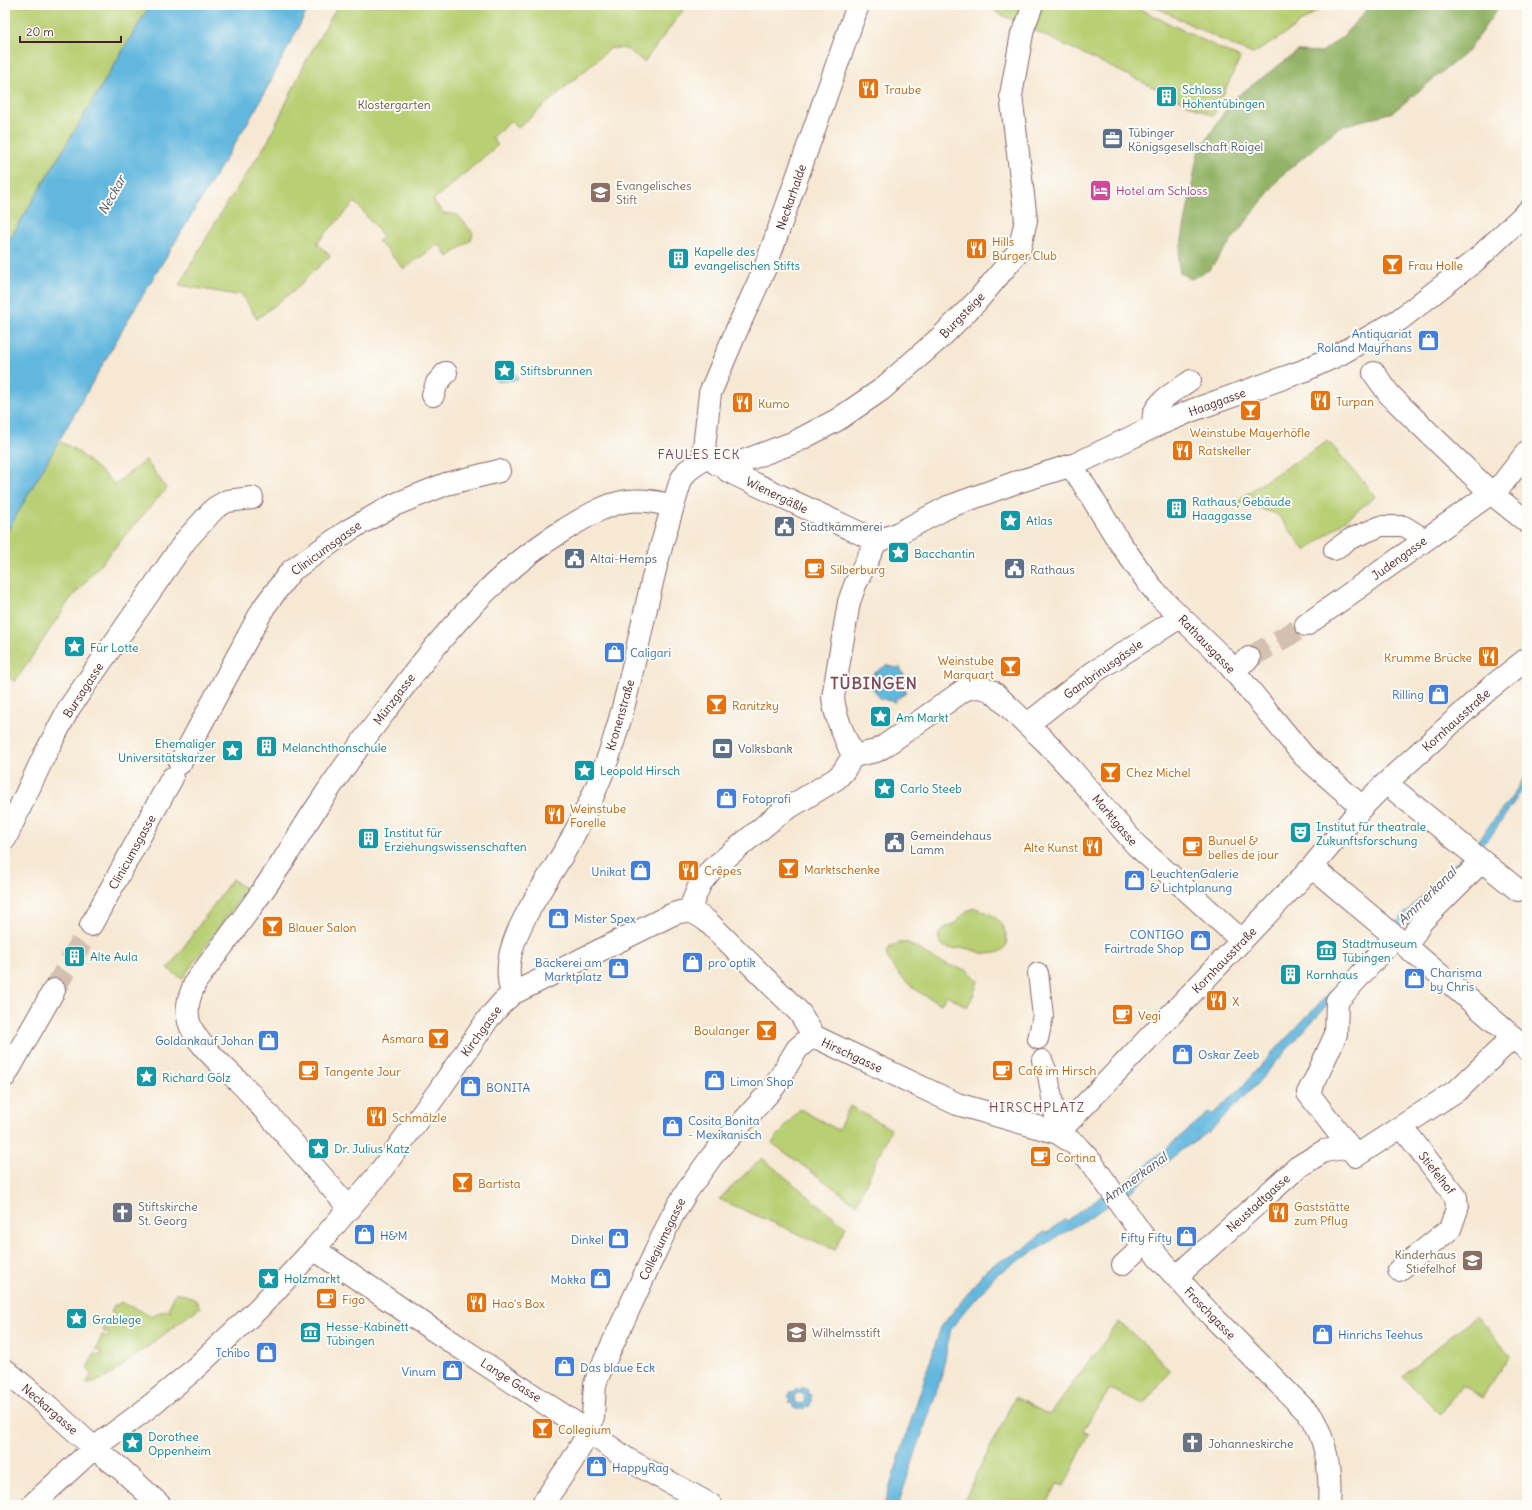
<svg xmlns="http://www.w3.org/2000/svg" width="1532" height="1510" viewBox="0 0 1532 1510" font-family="Delius,sans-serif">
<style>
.green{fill:#b8cf73;stroke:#81774f}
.forest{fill:#92b265;stroke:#6e6848}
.water{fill:#62b7de;stroke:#566b84;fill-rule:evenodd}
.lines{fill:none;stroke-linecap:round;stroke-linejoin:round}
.pedestrian-tunnel{stroke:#d4c0b1;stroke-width:22;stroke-dasharray:22 11;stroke-linecap:butt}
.service-casing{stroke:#866566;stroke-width:22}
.pedestrian-casing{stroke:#866566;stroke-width:24}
.minor-casing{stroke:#866566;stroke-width:24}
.service{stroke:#fff;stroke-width:20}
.pedestrian{stroke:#fff;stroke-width:22}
.minor{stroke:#fff;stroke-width:22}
.labels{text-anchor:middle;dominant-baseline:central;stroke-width:4;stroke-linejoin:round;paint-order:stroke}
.food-label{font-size:12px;fill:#c56008;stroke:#fdfcf7;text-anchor:start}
.culture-label{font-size:12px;fill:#0d838f;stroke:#fdfcf7;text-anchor:start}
.park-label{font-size:12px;fill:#6b5441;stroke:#fdfcf7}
.service-label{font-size:12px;fill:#4e5e75;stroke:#fdfcf7;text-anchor:start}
.education-label{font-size:12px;fill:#785e54;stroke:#fdfcf7;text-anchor:start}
.hotel-label{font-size:12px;fill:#b23c85;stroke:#fdfcf7;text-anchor:start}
.street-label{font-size:12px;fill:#4a1f2b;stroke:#fdfcf7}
.shop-label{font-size:12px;fill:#366cbe;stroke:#fdfcf7;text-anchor:start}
.worship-label{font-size:12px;fill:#5b616d;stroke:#fdfcf7;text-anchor:start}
.water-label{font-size:13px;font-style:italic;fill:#52546a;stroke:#fdfcf7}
.neighbourhood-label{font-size:13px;letter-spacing:1px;fill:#7f4a5c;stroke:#fdfcf7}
.district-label{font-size:16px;font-weight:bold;letter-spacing:1px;fill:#7f4a5c;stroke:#fdfcf7}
</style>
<rect width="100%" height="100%" fill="#fdfcf7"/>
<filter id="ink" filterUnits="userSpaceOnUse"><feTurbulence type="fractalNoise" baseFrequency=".025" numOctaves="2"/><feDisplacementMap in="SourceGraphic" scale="8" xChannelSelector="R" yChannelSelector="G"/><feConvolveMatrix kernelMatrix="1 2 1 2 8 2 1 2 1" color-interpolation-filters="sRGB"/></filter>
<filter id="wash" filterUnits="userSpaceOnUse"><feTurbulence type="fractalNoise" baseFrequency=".012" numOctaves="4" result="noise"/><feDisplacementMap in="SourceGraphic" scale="16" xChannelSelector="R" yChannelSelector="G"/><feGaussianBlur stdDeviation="0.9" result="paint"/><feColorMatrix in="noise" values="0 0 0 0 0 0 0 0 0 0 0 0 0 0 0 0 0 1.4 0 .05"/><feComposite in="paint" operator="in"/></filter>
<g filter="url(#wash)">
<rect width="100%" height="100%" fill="#f6e8d3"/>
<!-- green -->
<path class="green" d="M5,5H150L5,247Z
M338,5H687L644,62L627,49L611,48L518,128L511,121L492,138L498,145L433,200L443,213L458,215L473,233L471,240L448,257L439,244L404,269L378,241L383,236L355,202L317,243L330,256L293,291L257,319L240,292L236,295L179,285L222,211L268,141L306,61Z
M999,5H1086L1091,7L1092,5H1131L1240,58L1213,116L996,12Z
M1151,5H1325L1285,34L1253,54L1238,48Z
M59,441L76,450L115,484L146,460L167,489L155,501L69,601L15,682L5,673V535Z
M1328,441L1376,496L1306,551L1277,514L1237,501L1271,477Z
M232,879L246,889L182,979L168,969Z
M975,908C983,911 993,914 999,921C1007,930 1012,950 996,953C982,956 975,949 963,948C957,948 950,950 945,947C942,946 940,943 939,940C937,929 946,928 953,924C963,918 963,910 975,908Z
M899,943H908L936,960L951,966L967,970L973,975L978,981L973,996L967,1007L947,995L941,1004C934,1000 926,997 919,992C908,985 888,965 886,952L890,947Z
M850,1106L891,1129L856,1204L772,1143L800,1109L838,1130Z
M762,1158L846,1227L835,1250L719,1199Z
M176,1292L194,1298L200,1307L113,1373L103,1379L86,1384L92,1374L87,1369L94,1353L100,1356L102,1352L96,1349L102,1335L108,1337L110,1334L103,1331L109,1316L116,1319L118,1316L111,1313L114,1305H118L120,1302L151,1315L153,1318L154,1314L167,1310L170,1311L169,1307Z
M1476,1316L1510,1355L1482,1398L1462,1385L1441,1415L1402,1376Z
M1119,1322L1152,1351L1170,1371L1144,1404L1110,1389L1083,1430L1089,1434L1064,1486L1057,1484L1047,1505H962L1015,1397L1049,1415Z"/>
<!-- forest -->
<path class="forest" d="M1371,5H1500L1468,51L1393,112L1339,127L1281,176L1209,270L1191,279L1180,273L1178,261L1198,153L1232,100L1298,51L1322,52L1342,37Z"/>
<!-- water -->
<path class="water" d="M150,5H310L257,107L135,308L5,535V247Z
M506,365L512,367L518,380L497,382L495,373L499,367Z
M887,665V666L898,668L899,667L901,668L900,669L907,679H908L905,692L906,693L895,700V702L882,699L881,700L873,688H871L874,675L873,674Z
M1527,773V783L1491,836L1418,908L1324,1008L1253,1088L1210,1131L1179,1152L1126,1195L997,1274L951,1328L941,1378L898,1505H884L941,1327L987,1269L998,1262L1021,1251L1044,1232L1047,1233L1065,1219L1067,1221L1099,1197L1121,1186L1208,1113L1213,1114L1240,1089L1259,1067L1402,916L1475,844L1511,798Z
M802,1387L808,1390L807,1393L811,1395L810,1399L812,1400L809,1407L806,1406L804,1410L800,1408L799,1410L792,1407L794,1405L789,1403L791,1399L788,1397L791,1391L794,1392L796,1388L801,1390ZM797,1393H801L805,1397L804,1402L800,1404L796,1403C793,1400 794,1396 797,1393Z"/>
</g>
<g filter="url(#ink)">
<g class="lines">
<!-- pedestrian-tunnel -->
<path class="pedestrian-tunnel" d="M1249,658L1306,625
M54,990L91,925"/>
<defs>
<path id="service" d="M1022,34L1033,5
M1153,427C1153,423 1152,418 1153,414C1158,399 1179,389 1191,380
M1334,550L1350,539L1381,526H1404L1425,539
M1038,973L1043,1016L1038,1039
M1042,1060L1048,1075L1058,1133
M1122,1265L1147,1242"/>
<path id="pedestrian" d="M433,395L437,383L446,373
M722,464L728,471L734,474L870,538L883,539L895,535L948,507
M1070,466L1081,480L1118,540L1149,584L1160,597L1224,659L1304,756L1362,807
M1233,670L1249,658
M1028,724L1094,672L1180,617
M853,756C845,737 835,718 833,697L849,602L855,585L877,540
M180,763L264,607L291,571L349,530L394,505L446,484L499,471
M1386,783L1482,861
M5,839L44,756L69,708L186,540L215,508L227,501L252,498
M1312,867L1380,924
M689,911L700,884L712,869L780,813L836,779L843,772L853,756L876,751L883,747L964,690C975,686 983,686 993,692L1047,743L1071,769L1136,845L1169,874L1242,941
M91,925L172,778
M512,994C509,984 508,974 509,964C512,925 554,873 572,838C587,810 600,782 610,752C631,689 641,623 658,558C665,532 673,506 681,480L687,471L708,456
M5,1076L54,990
M1058,1133L1312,867L1362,807L1386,783L1490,688L1527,659
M350,1209C316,1170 282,1130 248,1091C231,1072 196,1046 189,1022C185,1007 190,994 196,981C225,943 253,906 279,867C291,849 301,831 313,813C338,775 365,737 393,701C441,636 494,573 564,530C584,518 605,504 628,501C644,499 658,502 673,506
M314,1249L415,1318L589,1432L627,1459L711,1505
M5,1370L49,1407L94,1448L121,1469L160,1505
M32,1505L94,1448L145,1410L190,1373L258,1309L314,1249L377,1176L438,1092L488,1019L502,1003L512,994L671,915C687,908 693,911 707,921L800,1013L815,1038"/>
<path id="minor" d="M858,5L765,268L738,327L710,393L704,448L708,456L717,464L738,463L795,442L837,420L881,390L942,336L977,301L1019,251L1026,220L1011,95L1022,34
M1374,373L1389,394L1402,407L1491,493L1527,522
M948,507L1014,483L1076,464L1153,427L1193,410L1303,371L1340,354L1399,320L1476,260L1527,212
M1306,625L1491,493L1503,483L1527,452
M1380,924L1527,1049
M1407,946L1422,921L1482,861L1518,890
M1351,1149L1308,1093L1316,1078L1336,1034L1337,1001L1395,937
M1399,1270L1450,1229L1457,1209L1456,1197L1402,1127
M1176,1277L1298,1167L1324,1151L1344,1148L1351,1149L1356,1156L1459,1089L1513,1037
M542,1505L572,1461L589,1432L593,1417L595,1384L600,1371L672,1216L687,1191L712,1156L774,1087L797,1049L807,1040L818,1038L824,1041L957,1104L1058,1133L1076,1145L1092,1163L1157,1256L1211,1315L1312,1417C1327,1443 1331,1475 1329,1505"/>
</defs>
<!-- service casing -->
<use href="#service" class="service-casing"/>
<!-- pedestrian casing -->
<use href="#pedestrian" class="pedestrian-casing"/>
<!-- minor casing -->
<use href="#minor" class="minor-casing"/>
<!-- service -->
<use href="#service" class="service"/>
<!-- pedestrian -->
<use href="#pedestrian" class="pedestrian"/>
<!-- minor -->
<use href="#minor" class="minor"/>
</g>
</g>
<!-- icons -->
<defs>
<symbol id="restaurant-square" viewBox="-11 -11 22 22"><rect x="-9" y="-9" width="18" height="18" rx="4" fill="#e8710a" stroke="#fdfcf7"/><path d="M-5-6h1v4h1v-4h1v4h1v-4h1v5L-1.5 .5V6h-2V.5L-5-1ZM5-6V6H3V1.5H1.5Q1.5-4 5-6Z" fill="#fff"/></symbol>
<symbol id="building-square" viewBox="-11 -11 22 22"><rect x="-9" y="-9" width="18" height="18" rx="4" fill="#0f9aa8" stroke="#fdfcf7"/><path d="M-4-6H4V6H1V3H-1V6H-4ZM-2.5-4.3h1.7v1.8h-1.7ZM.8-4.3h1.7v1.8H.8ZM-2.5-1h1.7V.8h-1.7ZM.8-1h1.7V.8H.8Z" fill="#fff"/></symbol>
<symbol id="office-square" viewBox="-11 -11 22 22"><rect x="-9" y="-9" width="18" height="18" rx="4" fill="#5c6f8a" stroke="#fdfcf7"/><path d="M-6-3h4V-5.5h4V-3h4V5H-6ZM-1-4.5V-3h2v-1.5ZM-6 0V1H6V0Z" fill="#fff"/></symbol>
<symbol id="hotel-square" viewBox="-11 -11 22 22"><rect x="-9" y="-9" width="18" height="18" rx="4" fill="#d1479c" stroke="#fdfcf7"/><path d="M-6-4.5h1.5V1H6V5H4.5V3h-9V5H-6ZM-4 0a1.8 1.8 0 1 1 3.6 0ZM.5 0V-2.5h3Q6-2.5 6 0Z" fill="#fff"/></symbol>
<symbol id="university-square" viewBox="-11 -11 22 22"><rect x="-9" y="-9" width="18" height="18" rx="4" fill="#8d6e63" stroke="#fdfcf7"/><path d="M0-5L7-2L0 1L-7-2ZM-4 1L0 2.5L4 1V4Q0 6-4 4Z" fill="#fff"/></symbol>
<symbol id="bar-square" viewBox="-11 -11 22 22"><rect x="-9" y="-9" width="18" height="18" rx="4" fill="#e8710a" stroke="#fdfcf7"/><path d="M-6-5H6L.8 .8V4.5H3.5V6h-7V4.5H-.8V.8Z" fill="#fff"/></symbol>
<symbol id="shop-square" viewBox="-11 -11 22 22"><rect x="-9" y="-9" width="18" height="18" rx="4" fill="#3f7fe0" stroke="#fdfcf7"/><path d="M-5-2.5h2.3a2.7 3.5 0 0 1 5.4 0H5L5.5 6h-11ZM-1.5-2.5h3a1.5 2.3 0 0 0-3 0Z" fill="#fff"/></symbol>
<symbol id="sight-square" viewBox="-11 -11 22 22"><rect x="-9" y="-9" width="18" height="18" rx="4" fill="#0f9aa8" stroke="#fdfcf7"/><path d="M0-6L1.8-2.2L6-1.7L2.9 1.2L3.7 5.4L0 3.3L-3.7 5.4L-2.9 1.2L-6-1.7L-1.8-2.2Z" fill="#fff"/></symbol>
<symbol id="civic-square" viewBox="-11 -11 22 22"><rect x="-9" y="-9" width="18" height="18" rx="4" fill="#5c6f8a" stroke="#fdfcf7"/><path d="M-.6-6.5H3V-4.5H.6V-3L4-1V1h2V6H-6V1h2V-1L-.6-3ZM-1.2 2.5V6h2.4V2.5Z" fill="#fff"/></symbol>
<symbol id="cafe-square" viewBox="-11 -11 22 22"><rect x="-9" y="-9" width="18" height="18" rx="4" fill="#e8710a" stroke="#fdfcf7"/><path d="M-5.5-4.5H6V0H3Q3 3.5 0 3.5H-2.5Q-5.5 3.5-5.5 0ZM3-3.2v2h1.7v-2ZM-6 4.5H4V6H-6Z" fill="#fff"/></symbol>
<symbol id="bank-square" viewBox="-11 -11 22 22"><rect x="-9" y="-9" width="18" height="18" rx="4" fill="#5c6f8a" stroke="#fdfcf7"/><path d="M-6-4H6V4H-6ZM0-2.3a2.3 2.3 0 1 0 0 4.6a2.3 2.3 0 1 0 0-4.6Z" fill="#fff"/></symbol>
<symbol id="theatre-square" viewBox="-11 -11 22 22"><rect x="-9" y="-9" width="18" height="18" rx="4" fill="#0f9aa8" stroke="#fdfcf7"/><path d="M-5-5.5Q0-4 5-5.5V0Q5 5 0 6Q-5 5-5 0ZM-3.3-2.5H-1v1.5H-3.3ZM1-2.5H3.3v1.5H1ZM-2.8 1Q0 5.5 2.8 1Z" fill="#fff"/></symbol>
<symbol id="museum-square" viewBox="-11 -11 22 22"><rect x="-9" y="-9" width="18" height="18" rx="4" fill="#0f9aa8" stroke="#fdfcf7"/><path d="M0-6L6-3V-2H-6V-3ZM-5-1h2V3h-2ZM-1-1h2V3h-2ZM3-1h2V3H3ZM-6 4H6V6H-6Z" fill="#fff"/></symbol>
<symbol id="church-square" viewBox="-11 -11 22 22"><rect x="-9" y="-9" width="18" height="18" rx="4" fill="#6b7280" stroke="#fdfcf7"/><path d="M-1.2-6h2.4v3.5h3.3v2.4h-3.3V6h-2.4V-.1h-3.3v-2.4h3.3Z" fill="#fff"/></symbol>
<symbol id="school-square" viewBox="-11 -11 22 22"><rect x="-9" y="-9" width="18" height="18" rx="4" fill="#8d6e63" stroke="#fdfcf7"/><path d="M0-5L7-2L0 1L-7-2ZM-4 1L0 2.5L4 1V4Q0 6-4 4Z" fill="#fff"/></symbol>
</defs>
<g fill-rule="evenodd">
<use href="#restaurant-square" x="856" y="76" width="25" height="25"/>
<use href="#building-square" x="1154" y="84" width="25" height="25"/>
<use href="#office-square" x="1100" y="126" width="25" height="25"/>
<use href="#hotel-square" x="1088" y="178" width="25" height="25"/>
<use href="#university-square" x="588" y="180" width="25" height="25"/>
<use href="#restaurant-square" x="964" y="236" width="25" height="25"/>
<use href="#building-square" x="666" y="246" width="25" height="25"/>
<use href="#bar-square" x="1380" y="252" width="25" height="25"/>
<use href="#shop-square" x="1416" y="328" width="25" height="25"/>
<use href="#sight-square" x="492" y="358" width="25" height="25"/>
<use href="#restaurant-square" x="1308" y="388" width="25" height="25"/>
<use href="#restaurant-square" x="730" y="390" width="25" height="25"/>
<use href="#bar-square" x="1238" y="398" width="25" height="25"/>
<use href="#restaurant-square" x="1170" y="438" width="25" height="25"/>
<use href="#building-square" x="1164" y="496" width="25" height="25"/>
<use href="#sight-square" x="998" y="508" width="25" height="25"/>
<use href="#civic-square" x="772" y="514" width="25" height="25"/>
<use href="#sight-square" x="886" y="540" width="25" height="25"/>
<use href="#civic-square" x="562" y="546" width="25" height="25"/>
<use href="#cafe-square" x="802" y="556" width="25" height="25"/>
<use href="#civic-square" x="1002" y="556" width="25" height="25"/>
<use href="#sight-square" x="62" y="634" width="25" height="25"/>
<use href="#shop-square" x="602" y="640" width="25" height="25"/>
<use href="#restaurant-square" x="1476" y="644" width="25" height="25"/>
<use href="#bar-square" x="998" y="654" width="25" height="25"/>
<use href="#shop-square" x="1426" y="682" width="25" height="25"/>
<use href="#bar-square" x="704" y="692" width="25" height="25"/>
<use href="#sight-square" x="868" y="704" width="25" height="25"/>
<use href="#building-square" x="254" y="734" width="25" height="25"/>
<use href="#bank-square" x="710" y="736" width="25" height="25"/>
<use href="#sight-square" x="220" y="738" width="25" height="25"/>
<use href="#sight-square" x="572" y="758" width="25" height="25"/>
<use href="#bar-square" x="1098" y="760" width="25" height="25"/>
<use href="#sight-square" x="872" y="776" width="25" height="25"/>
<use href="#shop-square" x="714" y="786" width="25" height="25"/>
<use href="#restaurant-square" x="542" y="802" width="25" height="25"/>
<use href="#theatre-square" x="1288" y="820" width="25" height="25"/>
<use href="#building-square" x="356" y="826" width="25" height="25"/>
<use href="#civic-square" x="882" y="830" width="25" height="25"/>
<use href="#restaurant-square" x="1080" y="834" width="25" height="25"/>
<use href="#cafe-square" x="1180" y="834" width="25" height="25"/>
<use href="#bar-square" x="776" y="856" width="25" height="25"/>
<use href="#restaurant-square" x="676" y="858" width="25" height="25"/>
<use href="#shop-square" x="628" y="858" width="25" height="25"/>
<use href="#shop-square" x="1122" y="868" width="25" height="25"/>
<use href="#shop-square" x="546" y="906" width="25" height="25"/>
<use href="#bar-square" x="260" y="914" width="25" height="25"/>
<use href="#shop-square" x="1188" y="928" width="25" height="25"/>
<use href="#museum-square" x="1314" y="938" width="25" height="25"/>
<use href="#building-square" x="62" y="944" width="25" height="25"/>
<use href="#shop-square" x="680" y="950" width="25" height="25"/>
<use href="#shop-square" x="606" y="956" width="25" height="25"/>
<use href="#building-square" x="1278" y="962" width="25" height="25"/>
<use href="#shop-square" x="1402" y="966" width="25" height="25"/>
<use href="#restaurant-square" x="1204" y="988" width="25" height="25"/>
<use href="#cafe-square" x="1110" y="1002" width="25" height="25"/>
<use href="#bar-square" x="754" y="1018" width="25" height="25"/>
<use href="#bar-square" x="426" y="1026" width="25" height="25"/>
<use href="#shop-square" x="256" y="1028" width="25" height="25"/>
<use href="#shop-square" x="1170" y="1042" width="25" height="25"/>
<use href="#cafe-square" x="990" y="1058" width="25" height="25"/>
<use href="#cafe-square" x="296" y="1058" width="25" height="25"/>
<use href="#sight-square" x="134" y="1064" width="25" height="25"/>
<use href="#shop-square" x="702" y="1068" width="25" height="25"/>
<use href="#shop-square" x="458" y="1074" width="25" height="25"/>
<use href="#restaurant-square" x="364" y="1104" width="25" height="25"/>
<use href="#shop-square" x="660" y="1114" width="25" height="25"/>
<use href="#sight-square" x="306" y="1136" width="25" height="25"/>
<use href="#cafe-square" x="1028" y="1144" width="25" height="25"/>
<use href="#bar-square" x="450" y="1170" width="25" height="25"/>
<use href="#church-square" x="110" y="1200" width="25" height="25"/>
<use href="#restaurant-square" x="1266" y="1200" width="25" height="25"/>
<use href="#shop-square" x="352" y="1222" width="25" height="25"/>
<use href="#shop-square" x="1174" y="1224" width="25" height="25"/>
<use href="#shop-square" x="606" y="1226" width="25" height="25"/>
<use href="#school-square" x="1460" y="1248" width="25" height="25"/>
<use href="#sight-square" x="256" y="1266" width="25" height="25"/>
<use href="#shop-square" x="588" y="1266" width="25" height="25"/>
<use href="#cafe-square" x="314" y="1286" width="25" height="25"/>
<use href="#restaurant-square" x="464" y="1290" width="25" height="25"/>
<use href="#sight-square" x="64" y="1306" width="25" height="25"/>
<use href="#university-square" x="784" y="1320" width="25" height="25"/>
<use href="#museum-square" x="298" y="1320" width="25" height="25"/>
<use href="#shop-square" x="1310" y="1322" width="25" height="25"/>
<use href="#shop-square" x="254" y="1340" width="25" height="25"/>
<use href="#shop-square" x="552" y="1354" width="25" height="25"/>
<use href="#shop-square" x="440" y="1358" width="25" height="25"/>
<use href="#bar-square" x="530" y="1416" width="25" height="25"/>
<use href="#sight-square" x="120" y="1430" width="25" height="25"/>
<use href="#church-square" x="1180" y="1430" width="25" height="25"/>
<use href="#shop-square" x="584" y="1454" width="25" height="25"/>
</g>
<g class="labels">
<!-- food labels -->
<g class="food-label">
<text x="884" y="89">Traube</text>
<text x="992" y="241">Hills<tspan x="992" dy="14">Burger Club</tspan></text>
<text x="1408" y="265">Frau Holle</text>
<text x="1336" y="401">Turpan</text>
<text x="758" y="403">Kumo</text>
<text x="1250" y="432" text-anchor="middle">Weinstube Mayerhöfle</text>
<text x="1198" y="450">Ratskeller</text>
<text x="830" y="569">Silberburg</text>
<text x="1472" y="657" text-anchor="end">Krumme Brücke</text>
<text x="994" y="660" text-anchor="end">Weinstube<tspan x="994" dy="14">Marquart</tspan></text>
<text x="732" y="705">Ranitzky</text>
<text x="1126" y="772">Chez Michel</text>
<text x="570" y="808">Weinstube<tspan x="570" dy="14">Forelle</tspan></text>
<text x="1208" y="840">Bunuel &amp;<tspan x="1208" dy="14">belles de jour</tspan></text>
<text x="1078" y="847" text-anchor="end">Alte Kunst</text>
<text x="804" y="869">Marktschenke</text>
<text x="704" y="870">Crêpes</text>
<text x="288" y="927">Blauer Salon</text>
<text x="1232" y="1001">X</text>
<text x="1138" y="1015">Vegi</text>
<text x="750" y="1030" text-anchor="end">Boulanger</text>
<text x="424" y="1038" text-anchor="end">Asmara</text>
<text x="1018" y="1070">Café im Hirsch</text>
<text x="324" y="1071">Tangente Jour</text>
<text x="392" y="1117">Schmälzle</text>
<text x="1056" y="1157">Cortina</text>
<text x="478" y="1183">Bartista</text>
<text x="1294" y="1206">Gaststätte<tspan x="1294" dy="14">zum Pflug</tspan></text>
<text x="342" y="1299">Figo</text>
<text x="492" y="1303">Hao's Box</text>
<text x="558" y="1429">Collegium</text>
</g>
<!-- culture labels -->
<g class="culture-label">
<text x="1182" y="89">Schloss<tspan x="1182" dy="14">Hohentübingen</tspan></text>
<text x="694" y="251">Kapelle des<tspan x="694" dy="14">evangelischen Stifts</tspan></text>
<text x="520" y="370">Stiftsbrunnen</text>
<text x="1192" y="501">Rathaus, Gebäude<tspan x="1192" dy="14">Haaggasse</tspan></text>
<text x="1026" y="520">Atlas</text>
<text x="914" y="553">Bacchantin</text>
<text x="90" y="647">Für Lotte</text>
<text x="896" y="717">Am Markt</text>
<text x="216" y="743" text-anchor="end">Ehemaliger<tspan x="216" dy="14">Universitätskarzer</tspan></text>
<text x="282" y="747">Melanchthonschule</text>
<text x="600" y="770">Leopold Hirsch</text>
<text x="900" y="788">Carlo Steeb</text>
<text x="1316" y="826">Institut für theatrale<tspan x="1316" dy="14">Zukunftsforschung</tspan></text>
<text x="384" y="832">Institut für<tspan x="384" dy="14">Erziehungswissenschaften</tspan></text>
<text x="1342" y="943">Stadtmuseum<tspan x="1342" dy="14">Tübingen</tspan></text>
<text x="90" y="956">Alte Aula</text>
<text x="1306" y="974">Kornhaus</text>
<text x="162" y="1077">Richard Gölz</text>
<text x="334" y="1148">Dr. Julius Katz</text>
<text x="284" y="1278">Holzmarkt</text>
<text x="92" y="1319">Grablege</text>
<text x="326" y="1326">Hesse-Kabinett<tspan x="326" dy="14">Tübingen</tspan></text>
<text x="148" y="1436">Dorothee<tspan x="148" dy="14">Oppenheim</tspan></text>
</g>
<!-- park labels -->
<g class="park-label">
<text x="394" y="104">Klostergarten</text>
</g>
<!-- service labels -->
<g class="service-label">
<text x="1128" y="132">Tübinger<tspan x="1128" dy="14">Königsgesellschaft Roigel</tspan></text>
<text x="800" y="526">Stadtkämmerei</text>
<text x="590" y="558">Altai-Hemps</text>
<text x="1030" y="569">Rathaus</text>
<text x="738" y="748">Volksbank</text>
<text x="910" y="835">Gemeindehaus<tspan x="910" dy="14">Lamm</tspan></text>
</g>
<!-- education labels -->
<g class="education-label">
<text x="616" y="185">Evangelisches<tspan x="616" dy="14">Stift</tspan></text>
<text x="1456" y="1254" text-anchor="end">Kinderhaus<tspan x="1456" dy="14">Stiefelhof</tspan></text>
<text x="812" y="1332">Wilhelmsstift</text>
</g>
<!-- hotel labels -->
<g class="hotel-label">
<text x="1116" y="190">Hotel am Schloss</text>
</g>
<!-- street labels -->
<g class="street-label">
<text transform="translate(791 197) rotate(-71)">Neckarhalde</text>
<text transform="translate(962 315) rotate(-46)">Burgsteige</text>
<text transform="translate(1217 402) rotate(-20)">Haaggasse</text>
<text transform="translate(777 495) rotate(26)">Wienergäßle</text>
<text transform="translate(326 548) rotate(-36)">Clinicumsgasse</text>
<text transform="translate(1399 558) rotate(-36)">Judengasse</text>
<text transform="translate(1207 644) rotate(46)">Rathausgasse</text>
<text transform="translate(1103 669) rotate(-35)">Gambrinusgässle</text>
<text transform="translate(83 690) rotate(-57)">Bursagasse</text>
<text transform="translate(394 699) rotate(-53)">Münzgasse</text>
<text transform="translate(620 715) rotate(-74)">Kronenstraße</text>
<text transform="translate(1456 720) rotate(-42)">Kornhausstraße</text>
<text transform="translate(1115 820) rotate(50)">Marktgasse</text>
<text transform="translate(132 852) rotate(-61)">Clinicumsgasse</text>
<text transform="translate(1224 960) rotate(-46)">Kornhausstraße</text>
<text transform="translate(481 1031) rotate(-54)">Kirchgasse</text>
<text transform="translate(852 1055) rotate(25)">Hirschgasse</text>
<text transform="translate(1437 1173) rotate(52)">Stiefelhof</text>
<text transform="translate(1258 1203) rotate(-42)">Neustadtgasse</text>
<text transform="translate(662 1239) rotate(-64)">Collegiumsgasse</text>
<text transform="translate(1210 1313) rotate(46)">Froschgasse</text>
<text transform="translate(511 1380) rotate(33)">Lange Gasse</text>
<text transform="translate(50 1409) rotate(41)">Neckargasse</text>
</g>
<!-- shop labels -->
<g class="shop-label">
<text x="1412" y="333" text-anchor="end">Antiquariat<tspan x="1412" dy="14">Roland Mayrhans</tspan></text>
<text x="630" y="652">Caligari</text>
<text x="1424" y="694" text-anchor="end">Rilling</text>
<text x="742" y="798">Fotoprofi</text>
<text x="626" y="871" text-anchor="end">Unikat</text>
<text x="1150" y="873">LeuchtenGalerie<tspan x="1150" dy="14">&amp; Lichtplanung</tspan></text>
<text x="574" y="918">Mister Spex</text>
<text x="1184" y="934" text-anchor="end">CONTIGO<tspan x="1184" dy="14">Fairtrade Shop</tspan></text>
<text x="602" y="962" text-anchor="end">Bäckerei am<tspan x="602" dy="14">Marktplatz</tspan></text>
<text x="708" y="962">pro optik</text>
<text x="1430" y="972">Charisma<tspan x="1430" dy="14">by Chris</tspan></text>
<text x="254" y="1040" text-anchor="end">Goldankauf Johan</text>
<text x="1198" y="1054">Oskar Zeeb</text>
<text x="730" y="1081">Limon Shop</text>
<text x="486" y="1087">BONITA</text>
<text x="688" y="1120">Cosita Bonita<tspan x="688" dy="14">- Mexikanisch</tspan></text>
<text x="380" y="1235">H&amp;M</text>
<text x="1172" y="1237" text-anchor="end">Fifty Fifty</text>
<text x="604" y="1239" text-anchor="end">Dinkel</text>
<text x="586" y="1279" text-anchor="end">Mokka</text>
<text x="1338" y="1334">Hinrichs Teehus</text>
<text x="250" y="1352" text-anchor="end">Tchibo</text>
<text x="580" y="1367">Das blaue Eck</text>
<text x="436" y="1371" text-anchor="end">Vinum</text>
<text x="612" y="1467">HappyRag</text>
</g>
<!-- worship labels -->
<g class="worship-label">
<text x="138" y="1206">Stiftskirche<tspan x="138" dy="14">St. Georg</tspan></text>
<text x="1208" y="1443">Johanneskirche</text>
</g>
<!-- water labels -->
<g class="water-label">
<text transform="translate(112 195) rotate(-61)">Neckar</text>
<text transform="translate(1427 896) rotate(-44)">Ammerkanal</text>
<text transform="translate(1135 1178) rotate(-36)">Ammerkanal</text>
</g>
<!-- neighbourhood labels -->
<g class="neighbourhood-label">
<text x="699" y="454">FAULES ECK</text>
<text x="1037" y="1107">HIRSCHPLATZ</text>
</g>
<!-- district labels -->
<g class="district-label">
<text x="874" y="683">TÜBINGEN</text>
</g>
</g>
<!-- margin -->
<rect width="1532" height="1510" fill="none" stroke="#fdfcf7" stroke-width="20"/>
<!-- scale -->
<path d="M20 36v6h101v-6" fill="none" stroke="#4a1f2b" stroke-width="2"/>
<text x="26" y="36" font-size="12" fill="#4a1f2b" stroke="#fdfcf7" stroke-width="3" paint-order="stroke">20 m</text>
</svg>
